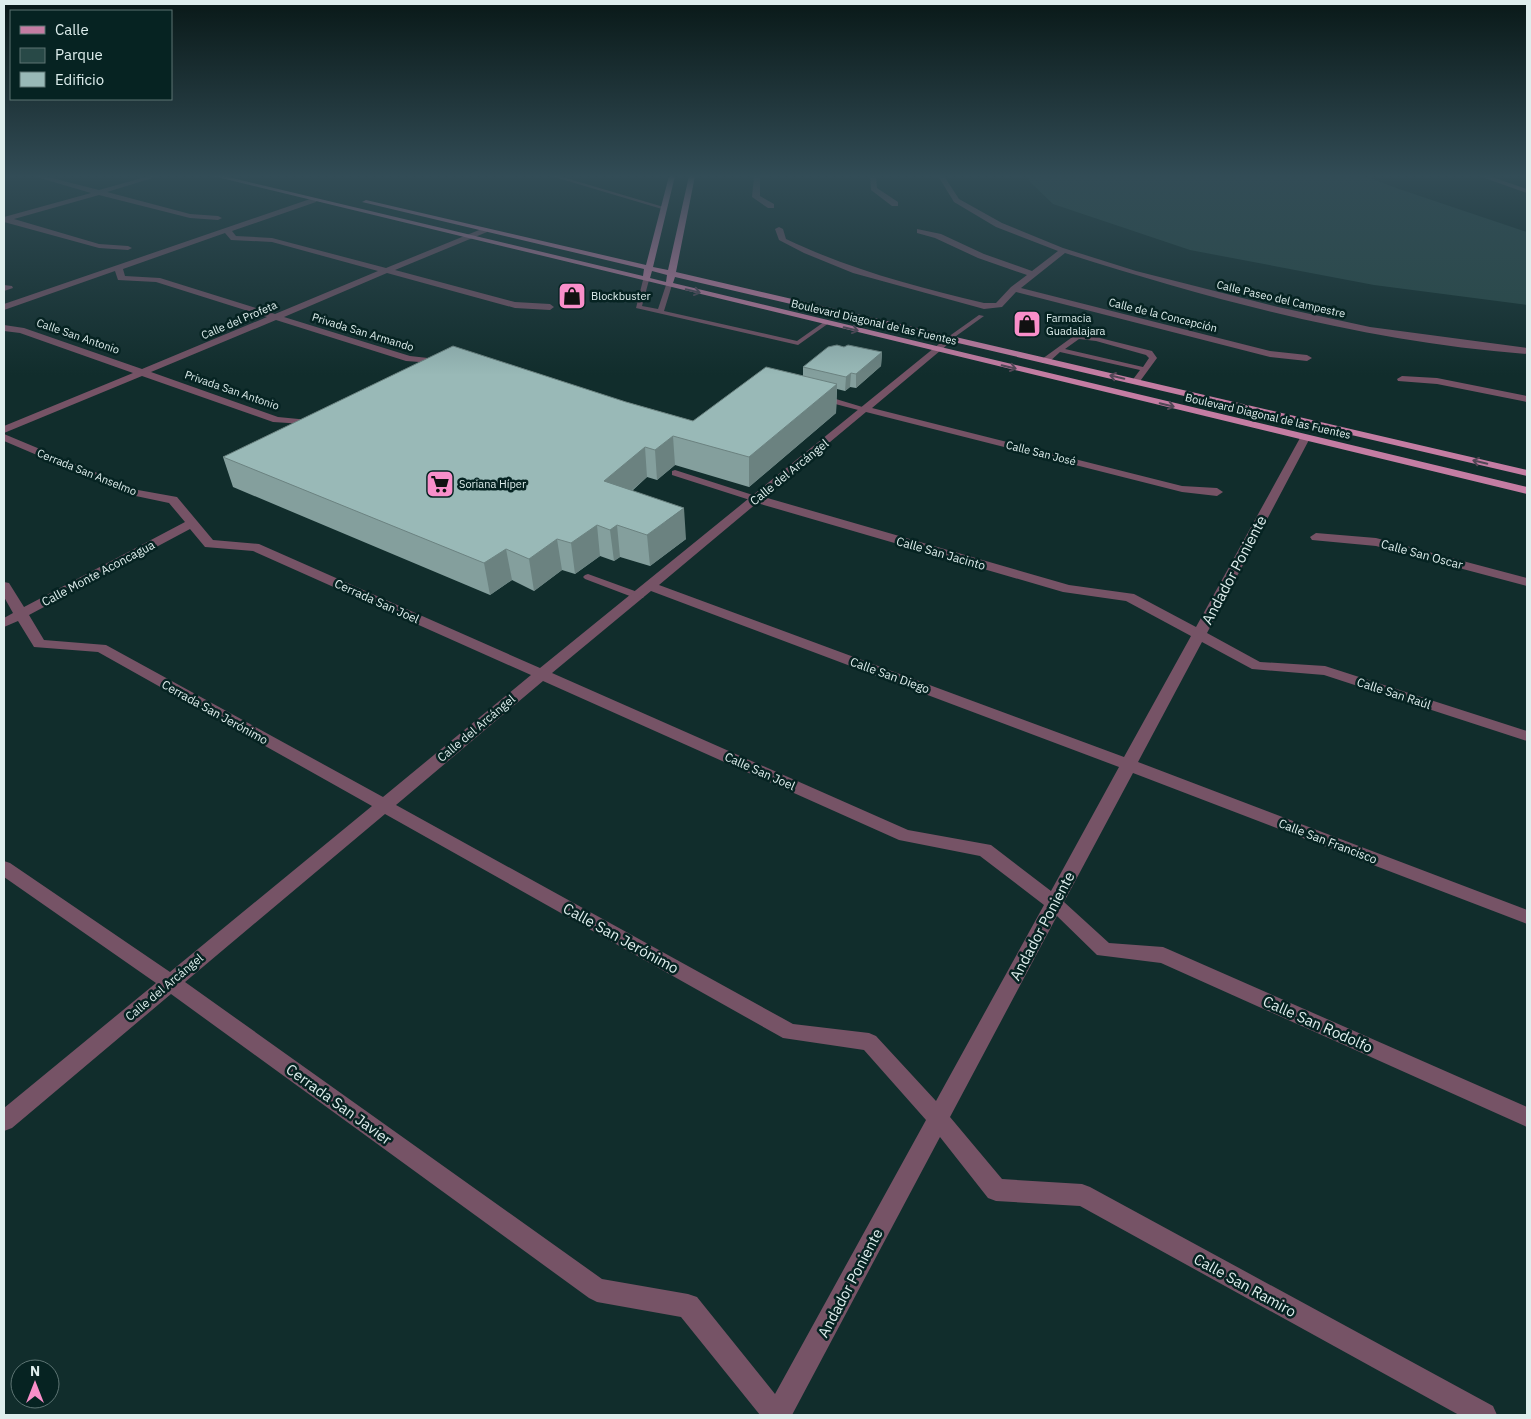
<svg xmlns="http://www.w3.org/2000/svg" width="1531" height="1419" viewBox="0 0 1531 1419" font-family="'IBM Plex Sans',sans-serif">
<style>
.green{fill:#284947}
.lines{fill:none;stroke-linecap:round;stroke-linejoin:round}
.lane{fill:#765366;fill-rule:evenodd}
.street{fill:#765366;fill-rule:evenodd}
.primary{fill:#c47da3;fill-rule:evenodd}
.wall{fill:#849f9d}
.shaded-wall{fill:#6b8280}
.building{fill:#99b9b7;stroke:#6b8280}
.oneway{stroke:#524756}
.labels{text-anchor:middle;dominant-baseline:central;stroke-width:5;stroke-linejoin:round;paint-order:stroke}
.far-poi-label{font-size:11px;fill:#deeeed;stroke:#062322;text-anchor:start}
.far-street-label{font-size:11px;fill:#deeeed;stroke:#062322}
.street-label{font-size:12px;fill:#deeeed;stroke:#062322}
.near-street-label{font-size:15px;fill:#deeeed;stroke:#062322}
</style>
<rect width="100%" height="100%" fill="#112d2c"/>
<!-- green -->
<path class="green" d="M1029,176H1365L1399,189L1527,232V305L1374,285L1190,250L1053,204L1029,181Z"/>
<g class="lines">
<!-- lane -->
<path class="lane" d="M551,176H559L667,208L662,209Z
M646,278L649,280L642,306L658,309L666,285L669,283L672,285L664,311L797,341L824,322L829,323L798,345L636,308L643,280Z
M979,315L984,316L952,339H948V337Z
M1079,335L1096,337L1152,351L1157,358L1138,384H1135L1131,382L1140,370L1060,352L1048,363H1042V359L1071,338ZM1079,339L1096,341L1146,355L1149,358L1143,367L1065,349Z
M820,396H826L869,409L862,411L820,400Z
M675,470L759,497L760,499L756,502L753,501L672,475V471Z
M588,574L643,594L644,596L643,598H635L585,579L583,577L585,575Z"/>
<!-- street -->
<path class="street" d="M33,176H44L99,190L149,176H159L107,192L190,214L218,216L222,218L218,220L190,218L99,195L14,219L99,244L128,246L132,248L128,250L99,248L4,222V217L91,193Z
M754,176H760V196L774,204V208H768L752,197Z
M870,176H876L877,188L898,202V206H892L871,190Z
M938,176H944L959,199L1002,223L1063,248L1136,271L1278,307L1370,327L1527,348V354C1370,342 1215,301 1065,253L1021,288L1270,351L1307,355L1312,358L1307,361L1270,357L1016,292L1002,307L984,309L853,273L804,253L779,240L775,229L779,227L783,229L786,239C849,269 916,287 984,303H996L1011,287L1027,275L978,258L935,238L917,233V229L941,234L984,254L1032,271L1058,251L996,227L954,202Z
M1479,176H1489L1527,189V193Z
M313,198L317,200L316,202L232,231L236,236L272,238L386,268L484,228H487V232L395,270L515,302L550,304L554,307L550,310L515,308L387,273L284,317L410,356L446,360V364L406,361L276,320L151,372L278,417L319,421L320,423L319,425L273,422L142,376L4,433V426L133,373L20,333L4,331V325L24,328L142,369L267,317L156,282L118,280L115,271L4,310V304ZM225,233L231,240L272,242L378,271L275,314L160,278L125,276L123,269Z
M4,285L12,286L13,288L4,291Z
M950,335L953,336V340L872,408L1182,486L1217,488L1223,492L1217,496L1182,492L866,412L764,497L1069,585L1134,594L1196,627L1300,438L1301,436H1309L1310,438L1207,633L1260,662L1325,666L1527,731V741L1324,675L1252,669L1202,642L1138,762L1527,910V924L1133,773L1064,902L1109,943L1163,947L1170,950L1527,1107V1127L1161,963L1097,955L1057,916L950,1117L1002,1179L1082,1184L1090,1187L1493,1406L1497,1415H1459L1080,1206L996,1201L988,1198L940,1137L792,1415H760L681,1317L597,1302L589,1298L171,994L12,1128L4,1131V1108L156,983L4,877V861L10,863L170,972L372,806L98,652L34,647L18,621L4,627V618L13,613L4,597V582L9,583L24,607L185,522L169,503L131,495L4,441V434L138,490L177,497L213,540L259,544L540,668ZM757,503L1063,592L1126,601L1191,636L1124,757L659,585ZM190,529L205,547L253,551L531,675L383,797L106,645L44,640L29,615ZM651,591L1119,767L1051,891L991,845L908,830L552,673ZM543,681L899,840L980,856L1044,905L936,1101L876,1036L869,1033L793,1024L396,805ZM385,814L783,1038L864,1050L926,1120L775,1394L697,1297L688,1294L602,1279L185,982Z
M1402,376L1437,378L1527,396V402L1437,384L1398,381L1397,379Z
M1316,533L1376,538L1527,578V586L1376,546L1312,540L1310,537Z"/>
<!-- primary -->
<path class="primary" d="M213,176H224L643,276L644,269L362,202L366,200L646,265L669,176H675L653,267L668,270L689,176H695L676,272L1527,470V476L675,277L673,283L1527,487V494ZM652,271L667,275L666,282L650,278Z"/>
</g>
<!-- wall -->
<path class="wall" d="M844,347L882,352L881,366L856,388L850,387L845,391L837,389L836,413L749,487L675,465L657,480L647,477L632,491L686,539L650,566L620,557L614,561L600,556L575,574L562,570L534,591L512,580L490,595L233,487L223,457L626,402L693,421L803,376V367Z"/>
<!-- shaded-wall -->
<path class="shaded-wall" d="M882,352L881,366L856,388V374Z
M851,373L850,387L845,391L846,377Z
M837,384L836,413L749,487V457Z
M673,436L675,465L657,480L655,450Z
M645,447L647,477L607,512L604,481Z
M684,508L686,539L650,566L647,535Z
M597,525L600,556L575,574L571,543Z
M617,525L620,557L614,561L610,530Z
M557,539L562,570L534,591L529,559Z
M506,549L512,580L490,595L484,563Z"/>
<!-- building -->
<path class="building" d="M837,345L844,347L848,345L882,352L856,374L851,373L846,377L803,367L828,347Z
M453,346L626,402L693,421L766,367L837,384L749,457L673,436L655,450L645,447L604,481L684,508L647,535L617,525L610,530L597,525L571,543L557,539L529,559L506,549L484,563L223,457Z"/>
<!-- one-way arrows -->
<defs><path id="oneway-shaft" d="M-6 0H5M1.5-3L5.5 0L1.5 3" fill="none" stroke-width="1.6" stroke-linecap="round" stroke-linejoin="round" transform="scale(1.25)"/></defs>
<g class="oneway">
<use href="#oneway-shaft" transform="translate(693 291) rotate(13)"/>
<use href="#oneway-shaft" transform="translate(851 329) rotate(13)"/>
<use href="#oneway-shaft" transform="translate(1009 367) rotate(13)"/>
<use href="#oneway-shaft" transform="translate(1117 377) rotate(-167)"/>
<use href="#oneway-shaft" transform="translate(1167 405) rotate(13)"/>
<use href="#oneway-shaft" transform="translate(1480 462) rotate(-167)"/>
</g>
<!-- sky -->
<linearGradient id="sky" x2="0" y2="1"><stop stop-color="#091918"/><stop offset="0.47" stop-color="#324c56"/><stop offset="1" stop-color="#324c56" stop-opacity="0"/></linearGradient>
<rect width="1531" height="375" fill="url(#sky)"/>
<!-- icons -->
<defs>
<symbol id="shop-square" viewBox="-11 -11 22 22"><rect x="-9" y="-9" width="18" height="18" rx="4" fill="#f98fca" stroke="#062322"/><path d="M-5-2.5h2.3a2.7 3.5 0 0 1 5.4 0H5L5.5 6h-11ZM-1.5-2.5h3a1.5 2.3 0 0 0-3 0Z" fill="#111"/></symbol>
<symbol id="supermarket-square" viewBox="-11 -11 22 22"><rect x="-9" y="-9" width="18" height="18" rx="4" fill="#f98fca" stroke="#062322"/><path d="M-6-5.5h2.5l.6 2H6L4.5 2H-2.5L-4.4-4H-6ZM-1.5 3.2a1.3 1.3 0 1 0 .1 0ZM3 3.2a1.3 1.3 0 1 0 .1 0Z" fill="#111"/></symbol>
</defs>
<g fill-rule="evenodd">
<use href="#shop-square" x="556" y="280" width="32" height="32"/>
<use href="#shop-square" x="1011" y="308" width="32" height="32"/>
<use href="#supermarket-square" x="424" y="468" width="32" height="32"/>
</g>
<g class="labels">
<!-- far-poi labels -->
<g class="far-poi-label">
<text x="591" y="296">Blockbuster</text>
<text x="1046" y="318">Farmacia<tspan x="1046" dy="13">Guadalajara</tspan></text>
<text x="459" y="484">Soriana Híper</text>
</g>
<!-- far-street labels -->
<g class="far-street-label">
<text transform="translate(1281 299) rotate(13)">Calle Paseo del Campestre</text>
<text transform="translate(1163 315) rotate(14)">Calle de la Concepción</text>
<text transform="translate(239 320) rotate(-23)">Calle del Profeta</text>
<text transform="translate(874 322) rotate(13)">Boulevard Diagonal de las Fuentes</text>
<text transform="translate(363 332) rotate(17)">Privada San Armando</text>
<text transform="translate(78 336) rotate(19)">Calle San Antonio</text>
<text transform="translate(232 390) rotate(19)">Privada San Antonio</text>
<text transform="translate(1268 416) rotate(13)">Boulevard Diagonal de las Fuentes</text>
<text transform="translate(1041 453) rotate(14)">Calle San José</text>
<text transform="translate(87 472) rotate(22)">Cerrada San Anselmo</text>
</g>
<!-- street labels -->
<g class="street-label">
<text transform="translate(789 472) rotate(-39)">Calle del Arcángel</text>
<text transform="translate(941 553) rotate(16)">Calle San Jacinto</text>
<text transform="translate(1422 554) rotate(15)">Calle San Oscar</text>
<text transform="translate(98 573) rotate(-28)">Calle Monte Aconcagua</text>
<text transform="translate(377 601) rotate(24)">Cerrada San Joel</text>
<text transform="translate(890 675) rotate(20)">Calle San Diego</text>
<text transform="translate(1394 693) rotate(18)">Calle San Raúl</text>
<text transform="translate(215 712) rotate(29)">Cerrada San Jerónimo</text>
<text transform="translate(476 728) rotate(-40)">Calle del Arcángel</text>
<text transform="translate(760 771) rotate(24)">Calle San Joel</text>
<text transform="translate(1328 841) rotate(21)">Calle San Francisco</text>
<text transform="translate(164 987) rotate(-40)">Calle del Arcángel</text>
</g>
<!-- near-street labels -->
<g class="near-street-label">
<text transform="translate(1234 570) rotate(-62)">Andador Poniente</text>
<text transform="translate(1042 926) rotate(-62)">Andador Poniente</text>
<text transform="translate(621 938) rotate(29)">Calle San Jerónimo</text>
<text transform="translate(1318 1024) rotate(24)">Calle San Rodolfo</text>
<text transform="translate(339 1104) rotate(36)">Cerrada San Javier</text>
<text transform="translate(850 1283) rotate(-62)">Andador Poniente</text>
<text transform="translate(1245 1285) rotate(29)">Calle San Ramiro</text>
</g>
</g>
<!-- border -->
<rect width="1531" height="1419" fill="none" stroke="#deeeed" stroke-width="10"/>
<!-- legend -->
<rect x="10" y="10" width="162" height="90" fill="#062322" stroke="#5c7473"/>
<rect x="20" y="26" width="25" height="8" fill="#c47da3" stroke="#5c7473"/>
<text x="55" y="35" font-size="15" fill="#deeeed">Calle</text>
<rect x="20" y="48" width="25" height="15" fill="#284947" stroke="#5c7473"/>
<text x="55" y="60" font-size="15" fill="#deeeed">Parque</text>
<rect x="20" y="72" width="25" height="15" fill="#99b9b7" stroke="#5c7473"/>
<text x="55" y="85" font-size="15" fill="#deeeed">Edificio</text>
<!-- north arrow -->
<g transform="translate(35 1384)"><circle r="24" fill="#062322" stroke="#5c7473"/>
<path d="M0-4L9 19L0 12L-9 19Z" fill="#f98fca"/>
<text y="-8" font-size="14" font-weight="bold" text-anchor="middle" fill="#deeeed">N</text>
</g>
</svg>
